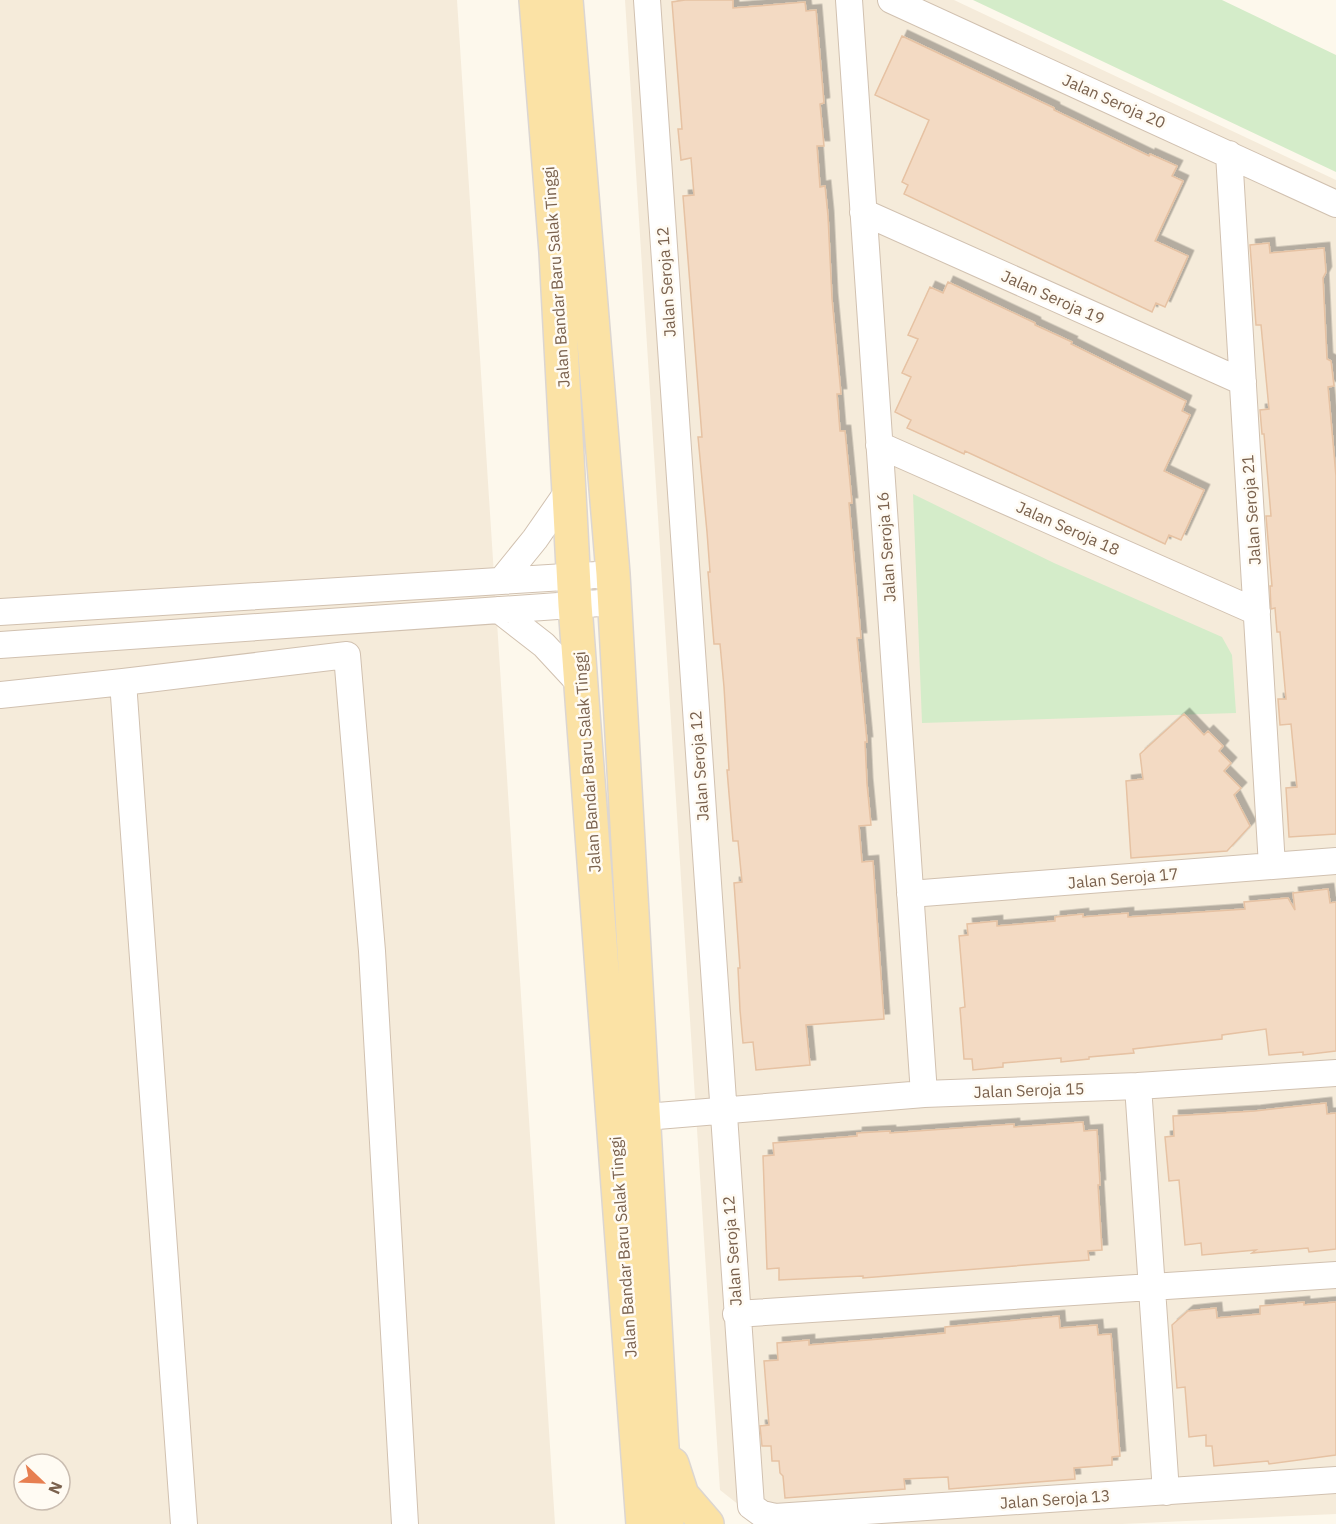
<svg xmlns="http://www.w3.org/2000/svg" width="1336" height="1524" viewBox="0 0 1336 1524" font-family="'IBM Plex Sans',sans-serif">
<style>
.residential{fill:#f5ebda;fill-rule:evenodd}
.green{fill:#d4ecc9}
.building{fill:#f3dac3;stroke:#e6c2a3;stroke-width:1.5;filter:url(#shadow)}
.lines{fill:none;stroke-linecap:round;stroke-linejoin:round}
.minor-casing{stroke:#d1c1b0;stroke-width:28}
.major-casing{stroke:#dcd6d1;stroke-width:36}
.minor{stroke:#fff;stroke-width:26}
.major{stroke:#fbe2a5;stroke-width:33}
.labels{text-anchor:middle;dominant-baseline:central;stroke-width:5;stroke-linejoin:round;paint-order:stroke}
.street-label{font-size:16px;fill:#7a614d;stroke:#fffbf3}
</style>
<defs>
<filter id="shadow"><feDropShadow dx="5.5" dy="-5.5" stdDeviation="0" flood-color="#0004"/></filter>
</defs>
<rect width="100%" height="100%" fill="#fdf8ec"/>
<!-- residential -->
<path class="residential" d="M0,0H457L555,1524H0ZM24,1464H60V1500H24Z
M625,0H954L1336,180V1514L1122,1524H763L720,1490Z"/>
<!-- green -->
<path class="green" d="M973,0H1222L1336,55V172Z
M913,494L1054,563L1222,637L1232,655L1236,713L922,723Z"/>
<!-- building -->
<path class="building" d="M685,0H733V8L805,2L806,11L816,10L824,103L820,104L824,146H817L820,187L825,186L828,216L832,299L841,394H837L840,431H845L852,503H849L861,638H857L867,742H865L867,784L871,825L859,826L862,862L873,861L884,1019L806,1025L810,1065L756,1070L753,1042L743,1043L740,1010L738,968H740L734,883L742,882L738,841H733L727,770H729L724,687L720,644H714L708,572H710L707,532L698,437H702L683,196L694,195L691,158L681,160L678,129H682L672,2Z
M902,36L1054,108V110L1149,156L1150,154L1177,166L1172,176L1183,181L1155,241L1188,256L1165,307L1156,303L1152,312L904,194L908,185L902,182L929,120L875,95Z
M1269,243L1270,253L1324,248L1326,272L1323,278L1327,359L1331,361L1334,386L1328,387L1336,476V834L1289,837L1286,788L1297,787L1291,724L1280,725L1278,699H1286L1280,632H1277L1275,608L1271,609L1270,586H1272L1266,516H1271L1264,434H1262L1260,410L1269,409L1261,325H1256L1250,245Z
M948,282L1035,323V325L1072,342L1071,344L1186,401L1182,411L1190,415L1164,471L1204,490L1181,540L1169,535L1165,544L965,451L964,454L907,428L911,420L895,412L911,377L902,373L918,339L908,335L930,287L943,293Z
M1184,714L1204,735L1208,731L1223,746L1219,751L1231,763L1224,771L1241,788L1234,795L1250,826L1227,851L1131,858L1126,781L1143,779L1140,754Z
M1328,889L1330,903L1336,902V1051L1303,1055V1052L1269,1055L1266,1029L1222,1035V1039L1133,1049L1134,1053L1089,1057V1059L1061,1062V1058L1003,1063V1067L973,1070L972,1059H964L960,1008L965,1007L959,936L968,935L967,924L997,921V926L1055,921V917L1083,914V917L1128,913V917L1245,909L1244,902L1288,898L1295,910L1293,893Z
M1326,1103L1327,1114L1336,1113V1249L1309,1252L1308,1248L1252,1253L1256,1250L1202,1255L1201,1243L1185,1245L1179,1180L1169,1181L1165,1137L1174,1136L1173,1116L1255,1111Z
M1083,1122L1084,1131L1097,1130L1100,1185H1098L1102,1250L1088,1251L1089,1260L863,1278V1276L779,1280V1268L767,1269L763,1156L774,1155L773,1143L857,1136V1133L890,1131V1133L1014,1124V1127Z
M1304,1302V1305L1336,1302V1455L1269,1464L1268,1461L1214,1466L1212,1446H1206V1435L1189,1437L1185,1387L1177,1388L1172,1325L1188,1311L1216,1308L1217,1318L1260,1314V1306Z
M1059,1316L1060,1328L1097,1325L1098,1335L1111,1334L1120,1456L1112,1457V1465L1074,1468L1075,1479L949,1489L948,1477L904,1479L905,1489L785,1498L783,1476L780,1473L779,1461H772L771,1446H762L760,1426L769,1425L764,1361L778,1360L777,1343L809,1340V1345L880,1339L945,1333V1327Z"/>
<g class="lines">
<defs>
<path id="minor" d="M647,0L751,1506L762,1514L775,1517L1336,1480
M849,0L924,1094
M891,0L1336,204
M1229,154L1272,866
M863,212L1243,382
M879,445L1257,612
M501,581L535,539L569,490
M499,610L544,645L582,686
M0,612L613,574
M0,645L615,602
M123,682L184,1524
M0,695L123,682L347,655L372,951L405,1524
M910,894L1336,861
M1138,1086L1166,1492
M645,1117L924,1094L1138,1086L1336,1073
M736,1314L1336,1275"/>
<path id="major" d="M536,0L556,252L575,605L643,1524
M566,0L613,574L661,1431L667,1524
M672,1464L682,1495L707,1524"/>
</defs>
<!-- minor casing -->
<use href="#minor" class="minor-casing"/>
<!-- major casing -->
<use href="#major" class="major-casing"/>
<!-- minor -->
<use href="#minor" class="minor"/>
<!-- major -->
<use href="#major" class="major"/>
</g>
<g class="labels">
<!-- street labels -->
<g class="street-label">
<text transform="translate(1114 101) rotate(24)">Jalan Seroja 20</text>
<text transform="translate(556 277) rotate(-94)">Jalan Bandar Baru Salak Tinggi</text>
<text transform="translate(666 282) rotate(-94)">Jalan Seroja 12</text>
<text transform="translate(1053 297) rotate(24)">Jalan Seroja 19</text>
<text transform="translate(1251 510) rotate(-94)">Jalan Seroja 21</text>
<text transform="translate(1068 528) rotate(24)">Jalan Seroja 18</text>
<text transform="translate(886 547) rotate(-94)">Jalan Seroja 16</text>
<text transform="translate(587 762) rotate(-94)">Jalan Bandar Baru Salak Tinggi</text>
<text transform="translate(699 766) rotate(-94)">Jalan Seroja 12</text>
<text transform="translate(1123 878) rotate(-5)">Jalan Seroja 17</text>
<text transform="translate(1029 1090) rotate(-2)">Jalan Seroja 15</text>
<text transform="translate(623 1247) rotate(-94)">Jalan Bandar Baru Salak Tinggi</text>
<text transform="translate(732 1251) rotate(-94)">Jalan Seroja 12</text>
<text transform="translate(1055 1499) rotate(-4)">Jalan Seroja 13</text>
</g>
</g>
<!-- north arrow -->
<g transform="translate(42 1482) rotate(113)"><circle r="28" fill="#fffbf3" stroke="#cabdb1" stroke-width="1.5"/>
<path d="M0-4.5L10 22L0 15L-10 22Z" fill="#e77f51"/>
<text y="-9" font-size="16" font-weight="bold" text-anchor="middle" fill="#7a614d">N</text>
</g>
</svg>
